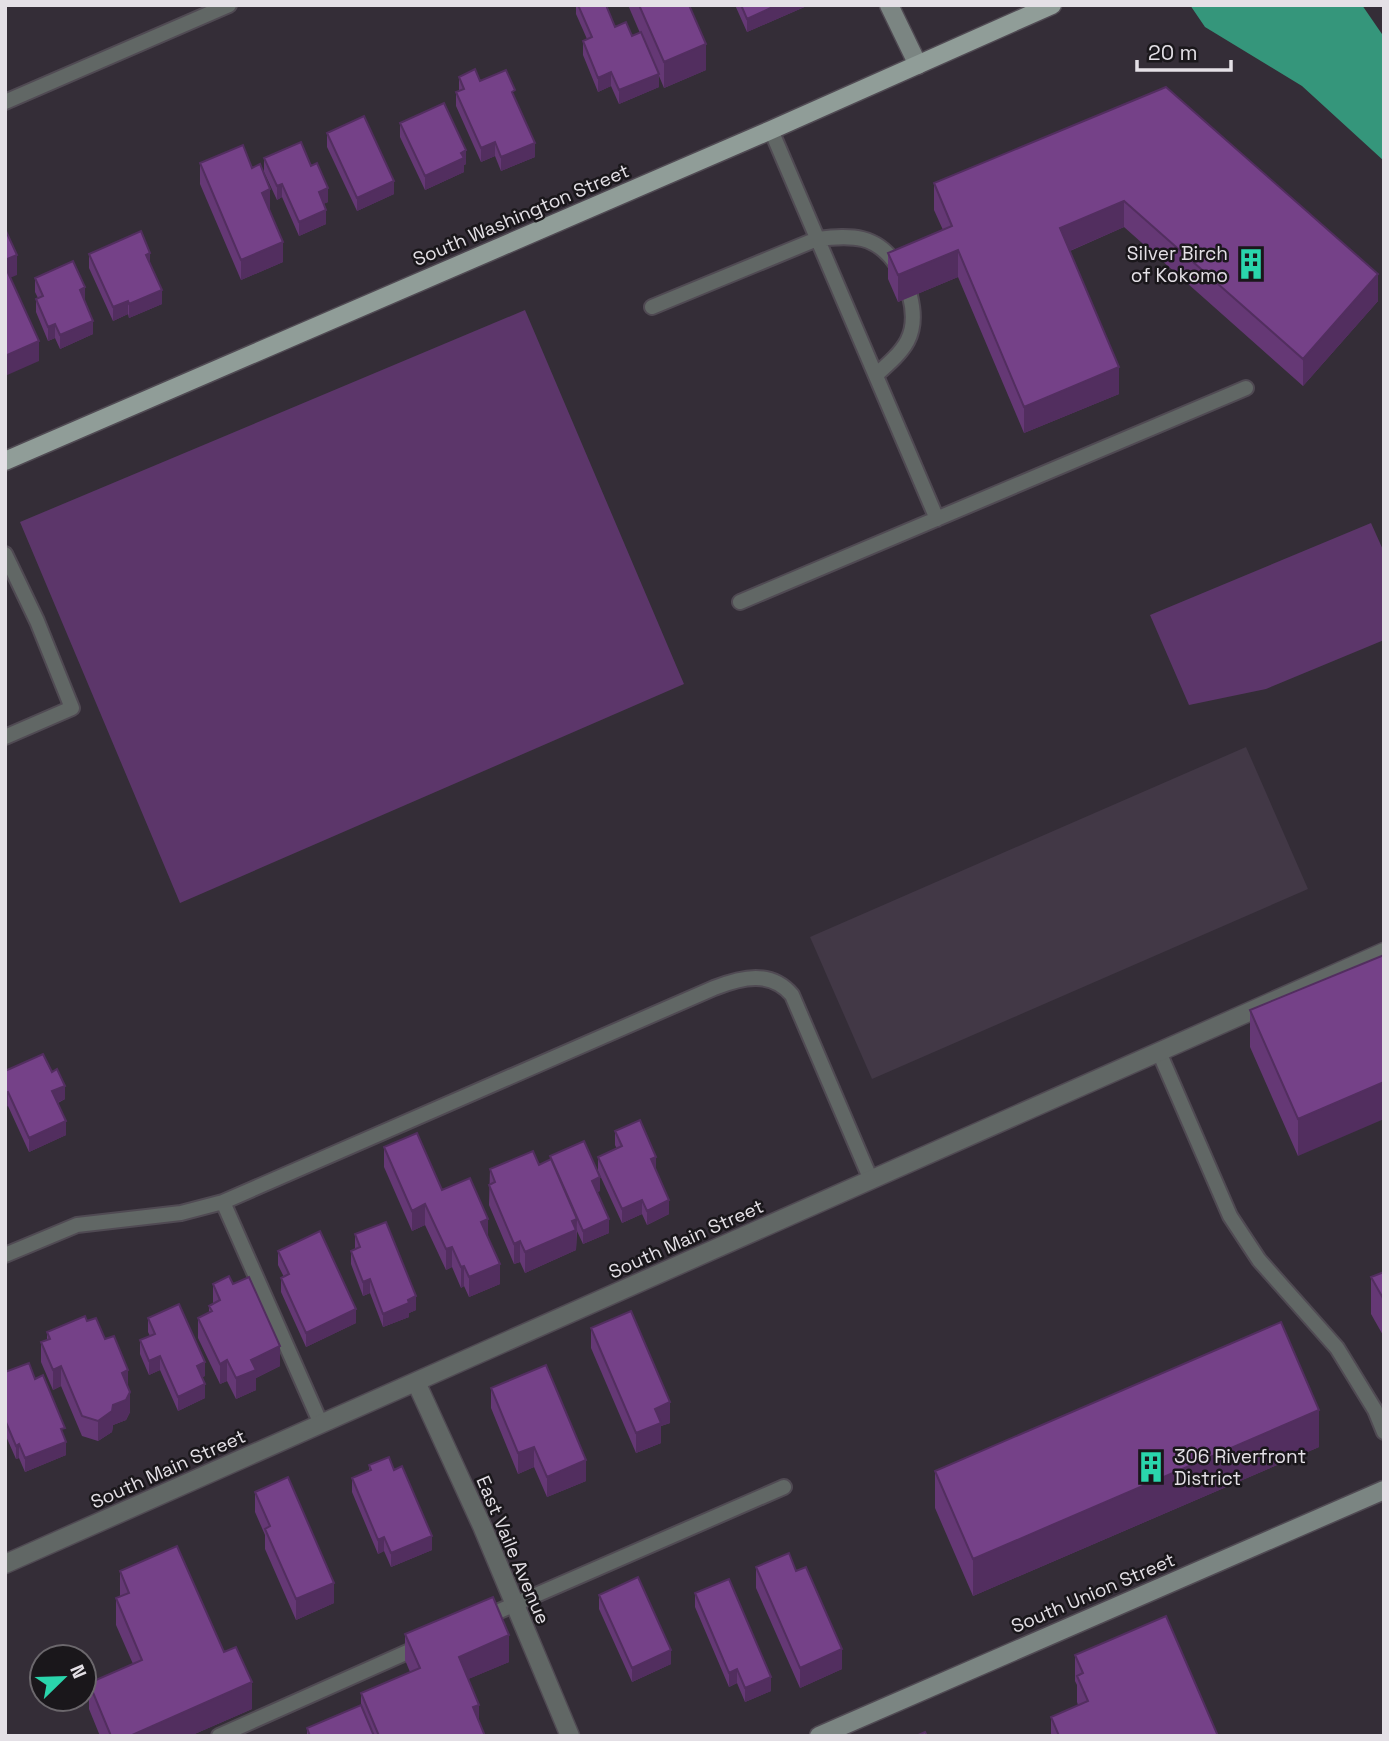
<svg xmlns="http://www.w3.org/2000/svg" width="1389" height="1741" viewBox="0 0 1389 1741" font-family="'Space Grotesk',sans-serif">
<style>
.built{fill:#423846}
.green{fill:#5c366a}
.water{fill:#35967b}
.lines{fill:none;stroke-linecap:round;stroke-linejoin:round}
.lane-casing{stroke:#504a53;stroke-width:18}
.street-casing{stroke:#504a53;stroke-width:21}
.secondary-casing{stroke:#504a53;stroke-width:21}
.primary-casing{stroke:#504a53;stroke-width:21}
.lane{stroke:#616765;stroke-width:14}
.street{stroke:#616765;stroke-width:18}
.secondary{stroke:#7b8582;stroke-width:18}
.primary{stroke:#909d98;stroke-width:18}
.wall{fill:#653875}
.shaded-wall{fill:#522e5f}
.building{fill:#754188;stroke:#522e5f;stroke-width:2}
.labels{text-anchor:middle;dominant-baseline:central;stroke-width:5;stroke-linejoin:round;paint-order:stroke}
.street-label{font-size:19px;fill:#e4e0e6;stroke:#1a171b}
.poi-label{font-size:19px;fill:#e4e0e6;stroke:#1a171b;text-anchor:end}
</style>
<rect width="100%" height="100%" fill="#342d37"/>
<!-- built -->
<path class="built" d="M1246,747L1308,889L872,1079L810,937Z"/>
<!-- green -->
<path class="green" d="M525,310L684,684L180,903L20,522Z
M1371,523L1384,552V640L1266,689L1189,705L1150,615Z"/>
<!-- water -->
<path class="water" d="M1190,5H1362L1384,37V161L1302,86L1205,27Z"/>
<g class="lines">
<defs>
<path id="lane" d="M5,102L229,5
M771,130L937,519
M652,307L817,239C852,235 877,234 898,267
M876,375C904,350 920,336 910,296
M5,554L37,621L72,708L5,737
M740,602L1246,388
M1159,1052L1230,1216L1259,1260L1337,1348L1375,1410L1384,1432
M223,1202L321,1424
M5,1255L77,1225L181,1213L223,1202L714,988C742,977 771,970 792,995L871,1180
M481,1619L784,1487
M219,1736L421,1646"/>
<path id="street" d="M416,1382L482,1526L570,1736
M5,1564L1384,952"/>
<path id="secondary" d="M889,5L918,65
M819,1736L1384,1490"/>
<path id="primary" d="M5,461L771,130L1052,5"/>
</defs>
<!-- lane casing -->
<use href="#lane" class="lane-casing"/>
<!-- street casing -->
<use href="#street" class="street-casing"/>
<!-- secondary casing -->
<use href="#secondary" class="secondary-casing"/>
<!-- primary casing -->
<use href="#primary" class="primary-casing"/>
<!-- lane -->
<use href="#lane" class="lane"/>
<!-- street -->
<use href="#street" class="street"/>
<!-- secondary -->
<use href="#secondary" class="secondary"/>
<!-- primary -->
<use href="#primary" class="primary"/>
</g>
<!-- wall -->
<path class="wall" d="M576,5H606L615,27L632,36L640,33L628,5H689L706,70L664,88L659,76V87L619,104L611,86L598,92L583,55V41L587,39L576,14Z
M735,5H809L747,32Z
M459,77L480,81L515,99L535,157L501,171L495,156L481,162L456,106V92L459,91Z
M1166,87L1378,301L1303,386L1124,227L1070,251L1119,394L1024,433L958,277L898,302L888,279V253L943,230L934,210V183Z
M400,123L466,164L464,165V172L425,190L400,137Z
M327,133L394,194L357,211L327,147Z
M264,158L328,202L323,204L326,224L299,236L282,197L277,200L264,172Z
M200,163L270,209L269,210L283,262L241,280L200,184Z
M89,254L150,266L162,304L129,318L128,314L113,321L89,268Z
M35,278L85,301L93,334L60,349L55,338L48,341L36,312V299L38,298L35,292Z
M1384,955L1298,1156L1250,1047V1010Z
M5,1071L65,1099L58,1103L66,1135L29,1152L8,1106L5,1107Z
M615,1131L656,1170L669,1214L647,1225L642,1214L622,1223L598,1171V1157L617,1149L615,1145Z
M384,1147L442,1190L488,1236L500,1284L469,1297L464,1286L461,1288L452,1267L446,1270L425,1225L412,1231L384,1167Z
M550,1156L600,1191L597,1192L609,1233L583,1244L577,1231L576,1250L525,1273L520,1262L514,1264L489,1205L490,1169L539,1165L550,1160Z
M355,1234L416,1310L409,1313V1317L383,1327L370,1293L363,1296L351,1264V1251L355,1249Z
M278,1251L356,1323L306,1347L281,1292V1278L284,1277L278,1265Z
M1384,1272V1337L1371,1314V1277Z
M213,1284L280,1366L256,1378V1390L236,1399L227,1381L220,1384L198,1338V1318L209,1313V1306L213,1304Z
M148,1318L205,1376L202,1377L205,1398L178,1411L160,1370L149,1375L140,1354V1340L150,1336L148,1332Z
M87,1321L105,1339L128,1388L130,1412L126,1420L113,1425L112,1432L98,1441L82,1436L61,1386L53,1390L41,1362V1342L47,1340V1332Z
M591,1328L670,1423L661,1426V1443L636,1453L591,1348Z
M5,1372L35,1379L65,1438L66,1455L25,1472L19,1458L16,1459L5,1434Z
M491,1388L586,1481L547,1497L534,1467L518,1474L491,1408Z
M1319,1447L973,1596L935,1508V1471Z
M369,1465L432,1550L391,1567L384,1551L378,1554L352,1492V1478L369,1471Z
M255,1492L334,1603L296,1620L265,1549V1535L255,1512Z
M756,1567L796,1571L842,1669L800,1688L756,1588Z
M120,1571L224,1652L252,1709L190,1736H100L89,1709V1683L133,1664L116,1625V1598L120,1596Z
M695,1593L771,1691L745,1702L737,1683L729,1687L695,1607Z
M599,1595L671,1664L632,1682L599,1609Z
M405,1634L509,1662L468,1679L479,1721L485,1736H307V1728L361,1705V1693L410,1672L405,1660Z
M1075,1655L1218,1736H1051V1717L1078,1705L1077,1702V1685L1075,1681Z"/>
<!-- shaded-wall -->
<path class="shaded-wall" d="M777,5H809L747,32V19Z
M706,44V70L664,88V62Z
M611,72V86L598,92V78Z
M659,74V87L619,104V90Z
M495,142V156L481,162V148Z
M535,143V157L501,171V157Z
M466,150V164L464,165V172L425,190V176L461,153Z
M394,181V194L357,211V198Z
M282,184V197L277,200V186Z
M328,188V202L319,206V192Z
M270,189V209L262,213V193Z
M1124,201V227L1060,255V228Z
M326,210V224L299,236V222Z
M283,242V262L241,280V260Z
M958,250V277L898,302V275Z
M150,253V267L146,255Z
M17,255V275L5,280V260Z
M1378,274V301L1303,386V359Z
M85,287V301L80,290Z
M162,290V304L129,318V304Z
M128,301V314L113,321V307Z
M93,321V334L60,349V335Z
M55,324V338L48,341V327Z
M39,341V361L5,376V356Z
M1119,367V394L1024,433V407Z
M1384,1082V1119L1298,1156V1119Z
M65,1086V1099L52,1105V1091Z
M8,1092V1106L5,1107V1093Z
M66,1121V1135L29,1152V1138Z
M656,1157V1170L651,1173V1159Z
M600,1177V1191L592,1194V1181Z
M642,1200V1214L622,1223V1209Z
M669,1200V1214L647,1225V1211Z
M425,1204V1225L412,1231V1211Z
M488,1219V1239L481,1222Z
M577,1219L576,1250L525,1273V1252Z
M609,1219V1233L583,1244V1231Z
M520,1241V1262L514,1264V1244Z
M452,1247V1267L446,1270V1249Z
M500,1264V1284L469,1297V1277Z
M464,1266V1286L461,1288V1267Z
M370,1279V1293L363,1296V1282Z
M416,1296V1310L409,1313V1317L383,1327V1314Z
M356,1309V1323L306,1347V1333Z
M280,1346V1366L256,1378V1390L236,1399V1378L251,1360Z
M160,1356V1370L149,1375V1361Z
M227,1360V1381L220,1384V1364Z
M205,1362V1376L197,1379V1366Z
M61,1366V1386L53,1390V1370Z
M128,1370V1390L122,1373Z
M205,1384V1398L178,1411V1397Z
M130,1392V1412L126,1420L113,1425L112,1432L98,1441V1421L113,1405Z
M670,1402V1423L661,1426V1443L636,1453V1433L655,1409Z
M1319,1410V1447L973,1596V1559Z
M66,1442V1455L25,1472V1458Z
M19,1444V1458L16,1459V1446Z
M534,1447V1467L518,1474V1453Z
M586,1460V1481L547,1497V1477Z
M432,1536V1550L391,1567V1553Z
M384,1537V1551L378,1554V1540Z
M334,1583V1603L296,1620V1599Z
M509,1635V1662L459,1683V1657Z
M842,1649V1669L800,1688V1668Z
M671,1650V1664L632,1682V1668Z
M737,1669V1683L729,1687V1673Z
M771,1677V1691L745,1702V1688Z
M252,1682V1709L190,1736H130Z
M479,1705V1731L473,1707Z"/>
<!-- building -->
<path class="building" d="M578,5H606L615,27L626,22L632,36L641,32L659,74L619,90L611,72L598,78L583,41L592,37Z
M639,5H689L706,44L664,62Z
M741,5H777L747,19Z
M475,69L480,81L506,70L515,90L512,92L535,143L501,157L495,142L481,148L456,92L464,89L459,77Z
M1166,87L1378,274L1303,359L1124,201L1060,228L1119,367L1024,407L958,250L898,275L888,253L952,226L934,183Z
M444,103L466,150L461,153L464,158L425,176L400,123Z
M364,116L394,181L357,198L327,133Z
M301,142L311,166L317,163L328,188L319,192L326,210L299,222L282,184L277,186L264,158Z
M243,145L252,168L260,164L270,189L262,193L283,242L241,260L200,163Z
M5,229L17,255L5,260Z
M141,231L150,253L146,255L162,290L129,304L128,301L113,307L89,254Z
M73,261L85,287L80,290L93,321L60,335L55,324L48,327L36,299L43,296L35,278Z
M5,266L39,341L5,356Z
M1384,955V1082L1298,1119L1250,1010Z
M43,1054L52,1072L57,1069L65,1086L52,1091L66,1121L29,1138L8,1092L5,1093V1071Z
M640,1120L656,1157L651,1159L669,1200L647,1211L642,1200L622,1209L598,1157L622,1146L615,1131Z
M417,1133L442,1190L470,1178L488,1219L481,1222L500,1264L469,1277L464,1266L461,1267L452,1247L446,1249L425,1204L412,1211L384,1147Z
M584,1141L600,1177L592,1181L609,1219L583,1231L550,1156Z
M533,1151L539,1165L551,1159L577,1219L572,1221L576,1230L525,1252L520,1241L514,1244L489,1185L495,1182L490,1169Z
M386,1222L416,1296L408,1300L409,1303L383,1314L370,1279L363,1282L351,1251L360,1247L355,1234Z
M320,1231L356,1309L306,1333L281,1278L289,1274L278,1251Z
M1384,1272V1300L1371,1277Z
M229,1276L233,1284L249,1277L280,1346L251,1360L256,1370L236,1378L227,1360L220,1364L198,1318L212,1311L209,1306L220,1300L213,1284Z
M179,1304L205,1362L197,1366L205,1384L178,1397L160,1356L149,1361L140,1340L155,1334L148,1318Z
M631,1311L670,1402L655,1409L661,1423L636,1433L591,1328Z
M85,1316L87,1321L96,1318L105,1339L114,1336L128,1370L122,1373L130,1392L126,1400L113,1405L112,1411L98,1421L82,1416L61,1366L53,1370L41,1342L50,1339L47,1332Z
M1281,1322L1319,1410L973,1559L935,1471Z
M29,1363L35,1379L43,1375L65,1428L61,1429L66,1442L25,1458L19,1444L16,1446L5,1420V1372Z
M546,1365L586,1460L547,1477L534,1447L518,1453L491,1388Z
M389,1457L394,1470L402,1466L432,1536L391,1553L384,1537L378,1540L352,1478L371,1470L369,1465Z
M288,1477L334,1583L296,1599L265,1529L270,1526L255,1492Z
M177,1546L224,1652L236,1647L252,1682L130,1736H111L89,1683L142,1660L116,1598L129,1593L120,1571Z
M789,1553L796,1571L806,1567L842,1649L800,1668L756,1567Z
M638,1577L671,1650L632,1668L599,1595Z
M729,1579L771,1677L745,1688L737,1669L729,1673L695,1593Z
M493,1597L509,1635L459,1657L479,1705L473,1707L485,1736H379L361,1693L420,1668L405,1634Z
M1166,1616L1218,1736H1059L1051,1717L1088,1701L1077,1676L1083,1673L1075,1655Z
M361,1705L374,1736H310L307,1728Z
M925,1732L927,1736H916Z"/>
<!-- icons -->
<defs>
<symbol id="building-bare" viewBox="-9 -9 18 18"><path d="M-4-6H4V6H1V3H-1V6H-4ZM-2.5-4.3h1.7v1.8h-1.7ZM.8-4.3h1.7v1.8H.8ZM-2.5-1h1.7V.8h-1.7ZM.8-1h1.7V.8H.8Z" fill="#2ad5ac" stroke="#1a171b" stroke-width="2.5" paint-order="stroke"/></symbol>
</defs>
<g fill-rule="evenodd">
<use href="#building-bare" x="1229" y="242" width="44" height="44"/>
<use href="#building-bare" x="1129" y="1445" width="44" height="44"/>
</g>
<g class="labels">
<!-- street labels -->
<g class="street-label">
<text transform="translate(521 215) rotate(-23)">South Washington Street</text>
<text transform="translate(686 1239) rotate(-24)">South Main Street</text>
<text transform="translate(168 1469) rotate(-24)">South Main Street</text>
<text transform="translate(513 1550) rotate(67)">East Vaile Avenue</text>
<text transform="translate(1093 1593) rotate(-23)">South Union Street</text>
</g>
<!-- poi labels -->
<g class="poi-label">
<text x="1228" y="253">Silver Birch<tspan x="1228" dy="22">of Kokomo</tspan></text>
<text x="1174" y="1456" text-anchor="start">306 Riverfront<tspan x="1174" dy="22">District</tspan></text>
</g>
</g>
<!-- border -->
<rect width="1389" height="1741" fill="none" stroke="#e4e0e6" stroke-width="14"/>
<!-- north arrow -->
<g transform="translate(63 1678) rotate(67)"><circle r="33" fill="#1a171b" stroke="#6b676c" stroke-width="2"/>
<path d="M0-5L12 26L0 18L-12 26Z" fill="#2ad5ac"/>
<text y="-10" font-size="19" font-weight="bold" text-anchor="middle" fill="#e4e0e6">N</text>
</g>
<!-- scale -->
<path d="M1137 60v10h94v-10" fill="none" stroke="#e4e0e6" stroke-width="3.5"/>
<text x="1148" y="60" font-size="21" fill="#e4e0e6" stroke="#1a171b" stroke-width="5" paint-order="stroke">20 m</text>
</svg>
